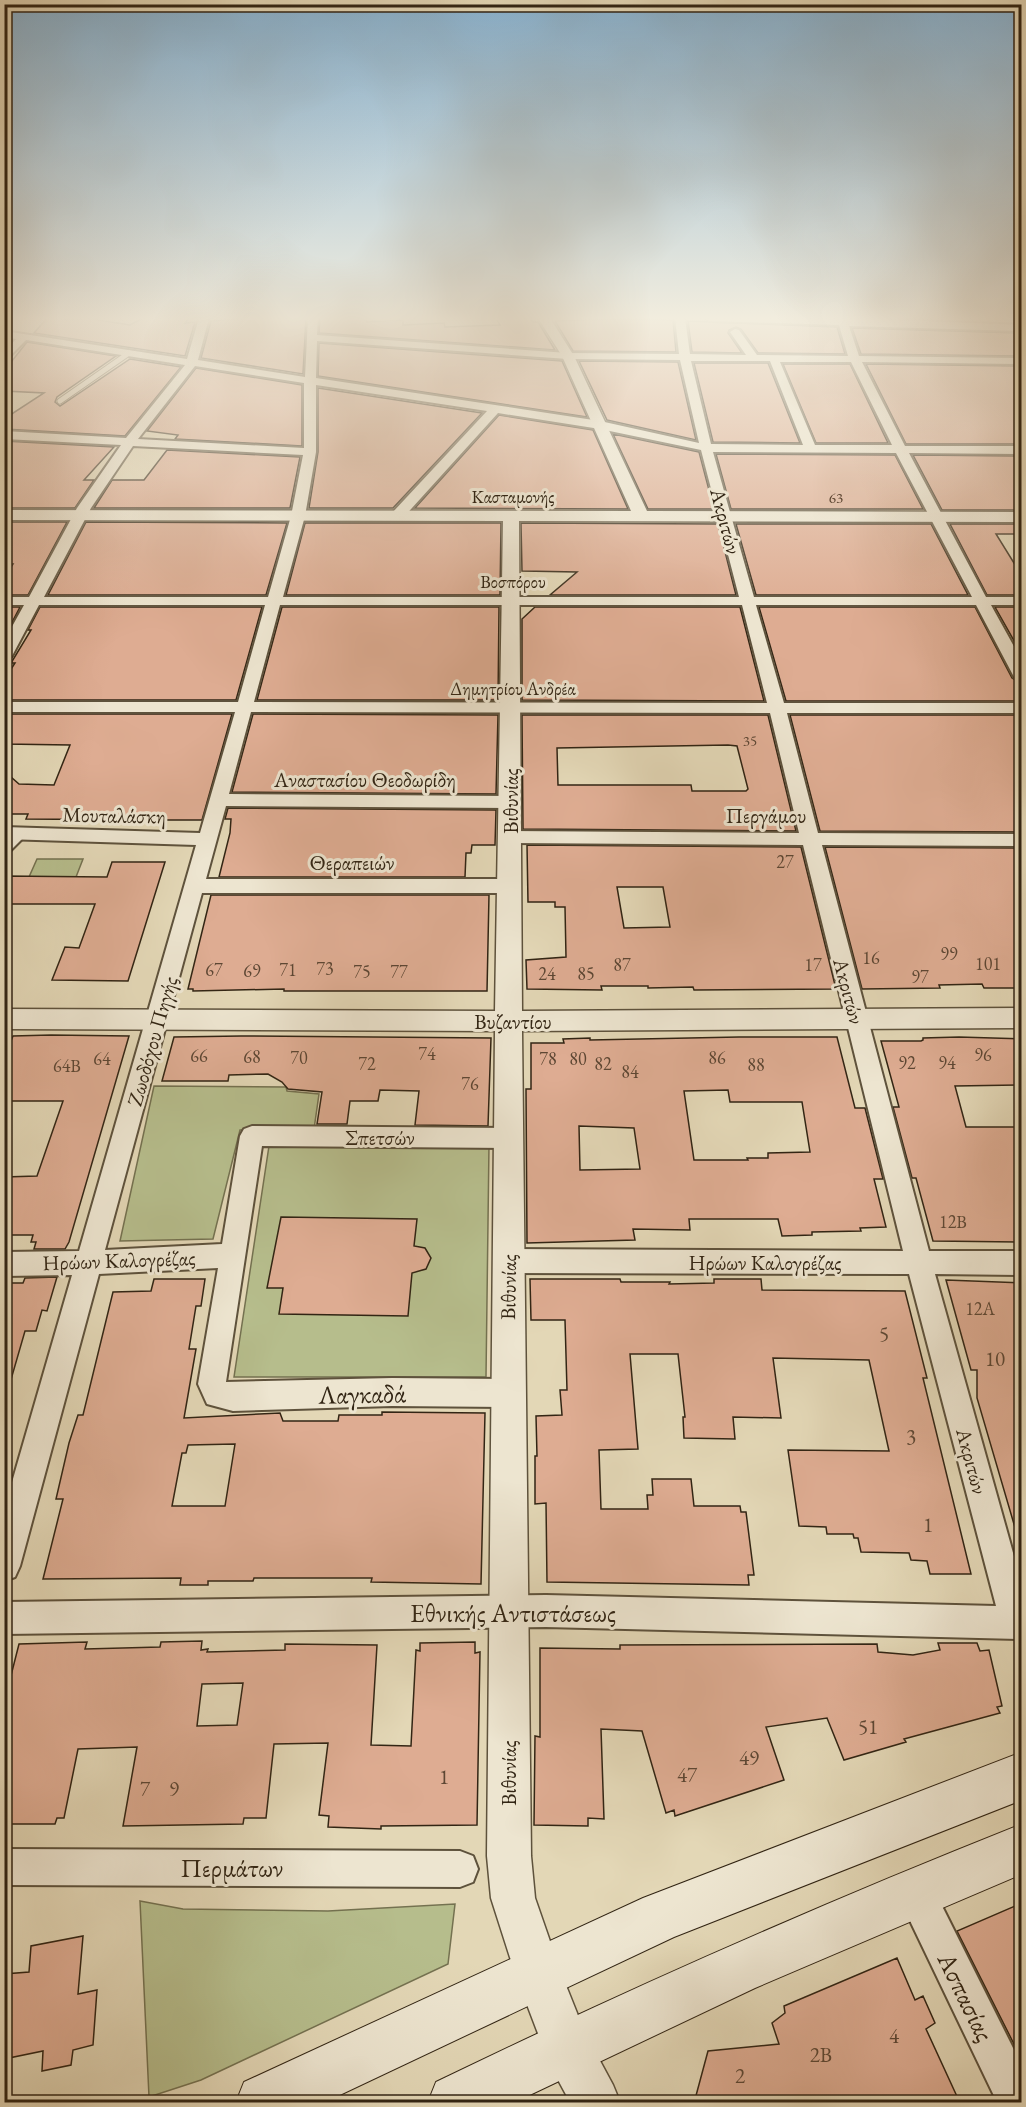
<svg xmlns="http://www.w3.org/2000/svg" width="1026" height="2107" viewBox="0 0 1026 2107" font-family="'EB Garamond',serif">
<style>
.green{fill:#b6bd8c;stroke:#747150;stroke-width:1.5}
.building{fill:#deac92;stroke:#322514;stroke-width:1.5;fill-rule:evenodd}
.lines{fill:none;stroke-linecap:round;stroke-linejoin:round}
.service-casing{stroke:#5e523c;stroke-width:7}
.pedestrian-casing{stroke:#5e523c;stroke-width:4}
.minor-casing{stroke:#5e523c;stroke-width:4}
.tertiary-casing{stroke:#5e523c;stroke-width:3}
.secondary-casing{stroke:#322514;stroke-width:2}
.service{stroke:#ede5d0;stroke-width:5}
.pedestrian{fill:#ede5d0;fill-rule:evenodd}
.minor{fill:#ede5d0;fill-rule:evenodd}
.tertiary{fill:#ede5d0;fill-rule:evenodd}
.secondary{fill:#ede5d0;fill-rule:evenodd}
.labels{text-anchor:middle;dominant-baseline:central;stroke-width:6;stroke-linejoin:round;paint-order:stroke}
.far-number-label{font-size:15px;fill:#5d4734}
.far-street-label{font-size:18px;fill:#322514;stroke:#ede5d0}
.number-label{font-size:18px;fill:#5d4734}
.street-label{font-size:21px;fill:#322514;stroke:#ede5d0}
.near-number-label{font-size:21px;fill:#5d4734}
.near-street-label{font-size:26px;fill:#322514;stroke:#ede5d0}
</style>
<rect width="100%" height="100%" fill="#e3d7b6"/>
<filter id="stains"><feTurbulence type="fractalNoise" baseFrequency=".00333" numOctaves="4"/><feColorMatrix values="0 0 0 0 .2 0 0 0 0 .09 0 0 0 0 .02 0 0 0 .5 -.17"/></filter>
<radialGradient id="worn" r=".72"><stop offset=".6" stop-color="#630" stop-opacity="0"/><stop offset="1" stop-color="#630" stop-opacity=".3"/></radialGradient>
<!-- green -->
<path class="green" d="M37,859H83L76,877H29Z
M154,1086L286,1087L287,1091L319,1094L314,1129L240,1130L213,1239L120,1241Z
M489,1145L486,1377H234L269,1146Z
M140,1901L183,1909L328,1911L455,1904L448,1964L201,2080L149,2097Z"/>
<!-- building -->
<path class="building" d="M47,318L77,320L85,318L130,325L143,318H189L185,323L195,322L185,356L34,333Z
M248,318H306L303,374L201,358L211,321Z
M320,318H366L367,322L403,320V325L444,323L445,327L500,325L496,318H530L533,322H538L555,350L319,333Z
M611,319L673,320L676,352L573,351L555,321Z
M688,321L837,327L845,354L758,353L741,329L736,327L729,330L728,333L742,353L692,352Z
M852,328L1022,333V356L861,354Z
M27,342L116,356L57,397L55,402L60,406L130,359L181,367L125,436L4,429V419L44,393L4,391V371Z
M319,343L562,361L587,417L318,376Z
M579,361L678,362L696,440L607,420Z
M694,363H768L800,443L713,442Z
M783,364H850L888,443H816Z
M866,364L1022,366V444H906Z
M196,368L302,385V446L175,439L178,435L147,431Z
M318,388L482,413L393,508H309L318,452Z
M499,415L593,430L628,509L415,508Z
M613,434L699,452L714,509H648Z
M4,441L114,447L84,480H94L75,508H4Z
M167,450L300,457L290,508H94L112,480H144Z
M716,454L895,455L923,509H731Z
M913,455L1022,456V510H942Z
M4,522H67L28,595H4V578L13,564H4Z
M86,522L287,523L266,595H48Z
M305,523H501L500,595H286Z
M521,523L718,524L736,595H550L577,572L522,571Z
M736,524H931L968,595H756Z
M950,524H1022V534H996L1022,576V595H987Z
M4,607H20L8,630H4Z
M40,607H262L236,700H4V680L15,663H11L31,630H28Z
M282,607H499L498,700H257Z
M535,607H740L764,701L522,700V619Z
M759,607H975L1012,678L1022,684V701H786Z
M995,607H1022V655Z
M4,714H232L202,820H150L26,819L28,814H4V771L19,784L54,785L70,745L4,744Z
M253,714L498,715L496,794L232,792Z
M522,715H768L796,831L523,829ZM728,745L737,746L748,789L746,791H692L691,785H558L557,748Z
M790,715H1022V832L820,831Z
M228,808L496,810L495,845H472L471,853H466L465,877H219L230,833L231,819H225Z
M527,845L801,847L836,989L694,990L693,987L648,988V986H601L602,990L527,989L526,960L566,957L565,907H555V902H528ZM617,887H663L670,927L624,928Z
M825,847L1022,848V988H984L982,984L939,985L940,988L862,989Z
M112,862H165L128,981L52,980L65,947L79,948L95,904H4V876L107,877Z
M211,895H489L487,991H284V989L193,991V989H188Z
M51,1035L129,1036L69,1242L65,1249H34L36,1242H31L33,1235H4V1177L37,1176L63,1101H4V1040L11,1041L13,1036Z
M241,1036L491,1038L488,1126L415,1125L419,1091L380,1090L378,1101H350L347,1124H317L322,1092L288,1089L282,1082L268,1074L229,1075L228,1081H162L174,1037Z
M739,1037H837L855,1108H865L883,1179H874L886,1227L860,1228L861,1231L812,1232V1235L782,1236L778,1219H689L690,1230L633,1229L635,1240L527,1243L526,1089H531V1043H564L563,1039L590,1038V1040ZM728,1090L730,1102H802L810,1152L768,1153V1158H747L748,1160H694L684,1091ZM579,1126L634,1128L640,1169L580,1170Z
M959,1037L1022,1039V1085L955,1086L966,1127H1022V1242L933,1241L916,1178H912L893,1107H899L881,1041H921L923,1040V1038Z
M281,1217L417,1219L414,1246L425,1248L431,1258L426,1269L412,1273L408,1316L279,1314L283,1288H267Z
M57,1277L47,1311L42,1310L36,1331H25L10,1383L4,1382V1283H23L25,1278Z
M154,1279H205L201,1306H196L189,1349H196L184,1418L280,1413L283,1421H338L339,1415H382V1412L485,1413L481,1584L371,1582L372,1578H254L253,1581H208V1585H180L181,1578L43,1579L63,1499H56L69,1443L78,1415H83L113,1292L151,1291ZM235,1444L225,1506H172L182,1453H186L188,1445Z
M530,1279H620L621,1282H670L669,1284L714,1283V1279H761L762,1290L905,1291L927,1378H923L971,1574H930L927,1561L911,1560L909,1553L861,1552L858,1538H854L853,1534H827L826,1527L799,1526L788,1450L889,1451L869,1360L773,1358L781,1418L733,1417L735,1439L684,1438L683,1417H685L678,1354H630L638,1449L599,1450L601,1509H648L647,1495H653L652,1479H691L694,1506H740L741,1512H746L754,1575H748L749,1585L547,1582L546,1503L535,1504V1456H537L536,1416L562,1415L560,1390H567L565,1320H531Z
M946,1280L1022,1283V1530L1016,1531L977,1398V1370H971Z
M202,1641L201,1650L208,1649L207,1652L285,1650V1644L377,1645L371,1745L411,1746L416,1650L420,1651V1643L475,1642V1653L480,1652L477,1825L381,1826V1829L328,1827L329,1816L319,1815L328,1743L274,1744L266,1818H244L243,1824L123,1826L137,1747L78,1749L64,1818H57L55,1824H4V1703L19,1644L87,1642L85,1649L160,1647L161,1642ZM243,1683L237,1725L197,1726L202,1684Z
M938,1643H977L980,1651L989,1650L1002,1706L997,1707L1000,1713L904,1739L906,1742L844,1760L827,1718L766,1727L784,1780L675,1816L674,1810L666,1813L642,1731L601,1729L604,1819L588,1818V1826L534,1825L535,1736L540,1737V1648L620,1649V1645L877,1644L878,1652L913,1655L940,1650Z
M1022,1903V2060L957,1931Z
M83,1936L78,1994L97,1990L93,2045L73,2050L71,2065L42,2071L43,2051L4,2059V1974L29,1972L31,1946Z
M897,1958L915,2000L923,1996L935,2023L926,2029L960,2103H694L708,2051L779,2044L772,2023L785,2013L784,2006Z"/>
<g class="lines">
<defs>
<path id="service" d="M60,401L129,353"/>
<path id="pedestrian" d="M19,831L26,835L9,852L4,853V841Z"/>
<path id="minor" d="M199,318H209L198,360L305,377L308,318H318L317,335L568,353L679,354L675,318H685L690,354L746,355L730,332L735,329L739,330L757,355L848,356L839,325L710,321L705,318H847L1022,325V331L849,326L859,356L1022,358V364L862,362L905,446H1022V454L909,453L986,597H1022V605H991L1022,661V682L1014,677L976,605H756L784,703H1022V713H787L818,833L1022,834V846L822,845L929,1251H1022V1275L935,1274L1022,1585V1639L546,1627L4,1634V1602L546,1595L996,1606L909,1274L509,1273L500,1269L496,1261L500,1253L509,1249L903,1251L803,845L510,843L503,841L501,837L503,833L510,831L799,833L770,713L251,712L229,794L510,796L516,798L519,802L516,806L510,808L226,806L206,879H509L516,881L519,886L516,891L509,893H202L105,1250L222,1244L240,1136L244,1129L252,1126L509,1128L517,1131L521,1138L517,1145L509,1148L262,1146L226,1382L392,1378L506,1379L516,1383L520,1393L516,1403L506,1407L392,1406L233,1411L207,1404L198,1384L218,1268L99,1274L20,1566L15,1577L4,1581V1510L72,1275L4,1276V1252L79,1251L196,845L4,839V827L200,833L235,712H4V702H238L265,605H39L12,656L4,661V641L24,605H4V597H29L77,508L121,445L4,439V431L126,438L185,365L26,340L4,362V352L16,339L4,337V331L187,359ZM317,341L568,359L680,360L699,443L600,421L316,378ZM691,361H770L803,445L711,444ZM780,362H851L892,445H815ZM195,366L304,383V448L138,439ZM316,385L487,411L392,513L390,516L397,520L402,519L498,413L600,429L701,450L739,597H283L305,516L316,452ZM133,446L303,455L291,516L268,597H44L91,508ZM713,452L896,453L972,597H754ZM280,605H742L767,703L254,702Z
M4,1849L460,1851L473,1856L478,1869L473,1882L460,1887L4,1885Z
M915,1873L928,1878L1022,2066V2102H997L902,1904L897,1891L902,1878Z"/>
<path id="tertiary" d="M538,318H550L574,356L647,511L1022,512V522L519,521L522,1011L1022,1008V1028L522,1031L531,1856L535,1898L561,1973L585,2033L613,2085L620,2102H570L550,2065L515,1973L491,1898L487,1856L495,1031L4,1029V1009L495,1011L503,521L4,520V510L631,511L562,356Z"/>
<path id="secondary" d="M1022,1752V1800L674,1937L325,2102H236L244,2082L643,1898Z
M1022,1824V1874L755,1988L515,2102H428L436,2082C628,1989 823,1903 1022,1824Z"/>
</defs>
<!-- service casing -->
<use href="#service" class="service-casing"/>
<!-- pedestrian casing -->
<use href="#pedestrian" class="pedestrian-casing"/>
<!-- minor casing -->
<use href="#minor" class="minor-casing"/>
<!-- tertiary casing -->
<use href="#tertiary" class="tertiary-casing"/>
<!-- secondary casing -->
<use href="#secondary" class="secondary-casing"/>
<!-- service -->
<use href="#service" class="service"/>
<!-- pedestrian -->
<use href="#pedestrian" class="pedestrian"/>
<!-- minor -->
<use href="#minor" class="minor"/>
<!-- tertiary -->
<use href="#tertiary" class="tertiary"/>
<!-- secondary -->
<use href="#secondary" class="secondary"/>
</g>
<!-- sky -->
<linearGradient id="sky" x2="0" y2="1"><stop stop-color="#89b5d5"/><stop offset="0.52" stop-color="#f2edde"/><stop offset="1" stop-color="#f2edde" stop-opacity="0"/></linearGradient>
<rect width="1026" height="613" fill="url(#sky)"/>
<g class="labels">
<!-- far-number labels -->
<g class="far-number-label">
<text x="836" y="497">63</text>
<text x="750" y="740">35</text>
</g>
<!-- far-street labels -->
<g class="far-street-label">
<text x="513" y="496">Κασταμονής</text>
<text x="513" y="581">Βοσπόρου</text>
<text x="513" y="688">Δημητρίου Ανδρέα</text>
</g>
<!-- number labels -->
<g class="number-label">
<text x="785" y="861">27</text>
<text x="949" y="953">99</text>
<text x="871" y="957">16</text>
<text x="988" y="963">101</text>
<text x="622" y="964">87</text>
<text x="813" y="964">17</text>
<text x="325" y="968">73</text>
<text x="214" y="969">67</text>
<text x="288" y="969">71</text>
<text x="252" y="970">69</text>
<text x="362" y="971">75</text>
<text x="399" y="971">77</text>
<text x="547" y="973">24</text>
<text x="586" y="973">85</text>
<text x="920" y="976">97</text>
<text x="427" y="1053">74</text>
<text x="983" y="1054">96</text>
<text x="199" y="1055">66</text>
<text x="252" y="1056">68</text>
<text x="299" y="1057">70</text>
<text x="717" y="1057">86</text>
<text x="102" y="1058">64</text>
<text x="548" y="1058">78</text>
<text x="578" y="1058">80</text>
<text x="907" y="1062">92</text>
<text x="947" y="1062">94</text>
<text x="367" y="1063">72</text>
<text x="603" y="1063">82</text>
<text x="756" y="1064">88</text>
<text x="67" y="1065">64Β</text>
<text x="630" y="1071">84</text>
<text x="470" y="1083">76</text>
<text x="953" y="1221">12Β</text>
<text x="980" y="1308">12Α</text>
</g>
<!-- street labels -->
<g class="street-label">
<text transform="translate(726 521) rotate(75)">Ακριτών</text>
<text x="365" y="779">Αναστασίου Θεοδωρίδη</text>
<text transform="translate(510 801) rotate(-90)">Βιθυνίας</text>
<text transform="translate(114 815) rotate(1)">Μουταλάσκη</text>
<text x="766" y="815">Περγάμου</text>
<text x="352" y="862">Θεραπειών</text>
<text transform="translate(849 991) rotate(75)">Ακριτών</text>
<text x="513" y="1021">Βυζαντίου</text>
<text transform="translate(152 1041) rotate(-74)">Ζωοδόχου Πηγής</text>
<text x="380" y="1137">Σπετσών</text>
<text transform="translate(119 1260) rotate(-2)">Ηρώων Καλογρέζας</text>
<text x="765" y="1262">Ηρώων Καλογρέζας</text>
<text transform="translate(508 1287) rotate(-89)">Βιθυνίας</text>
<text transform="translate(972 1461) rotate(75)">Ακριτών</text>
<text transform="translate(508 1773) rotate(-90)">Βιθυνίας</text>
</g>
<!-- near-number labels -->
<g class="near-number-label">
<text x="884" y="1333">5</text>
<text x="995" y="1358">10</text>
<text x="911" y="1436">3</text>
<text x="928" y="1524">1</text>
<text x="868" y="1726">51</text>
<text x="749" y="1757">49</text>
<text x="687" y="1774">47</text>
<text x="444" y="1776">1</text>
<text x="145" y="1788">7</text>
<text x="174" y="1788">9</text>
<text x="894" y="2035">4</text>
<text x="821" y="2054">2Β</text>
<text x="740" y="2075">2</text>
</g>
<!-- near-street labels -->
<g class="near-street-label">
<text transform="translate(362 1394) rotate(-1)">Λαγκαδά</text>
<text x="513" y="1613">Εθνικής Αντιστάσεως</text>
<text x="232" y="1868">Περμάτων</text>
<text transform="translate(966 1997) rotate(64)">Ασπασίας</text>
</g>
</g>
<!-- margin -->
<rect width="1026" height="2107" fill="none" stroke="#e3d7b6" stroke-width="24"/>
<rect x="6" y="6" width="1014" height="2095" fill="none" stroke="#322514" stroke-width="3"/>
<rect x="12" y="12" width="1002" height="2083" fill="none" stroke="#322514" stroke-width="1.5"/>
<rect width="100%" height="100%" filter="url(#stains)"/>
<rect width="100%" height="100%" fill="url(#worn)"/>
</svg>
